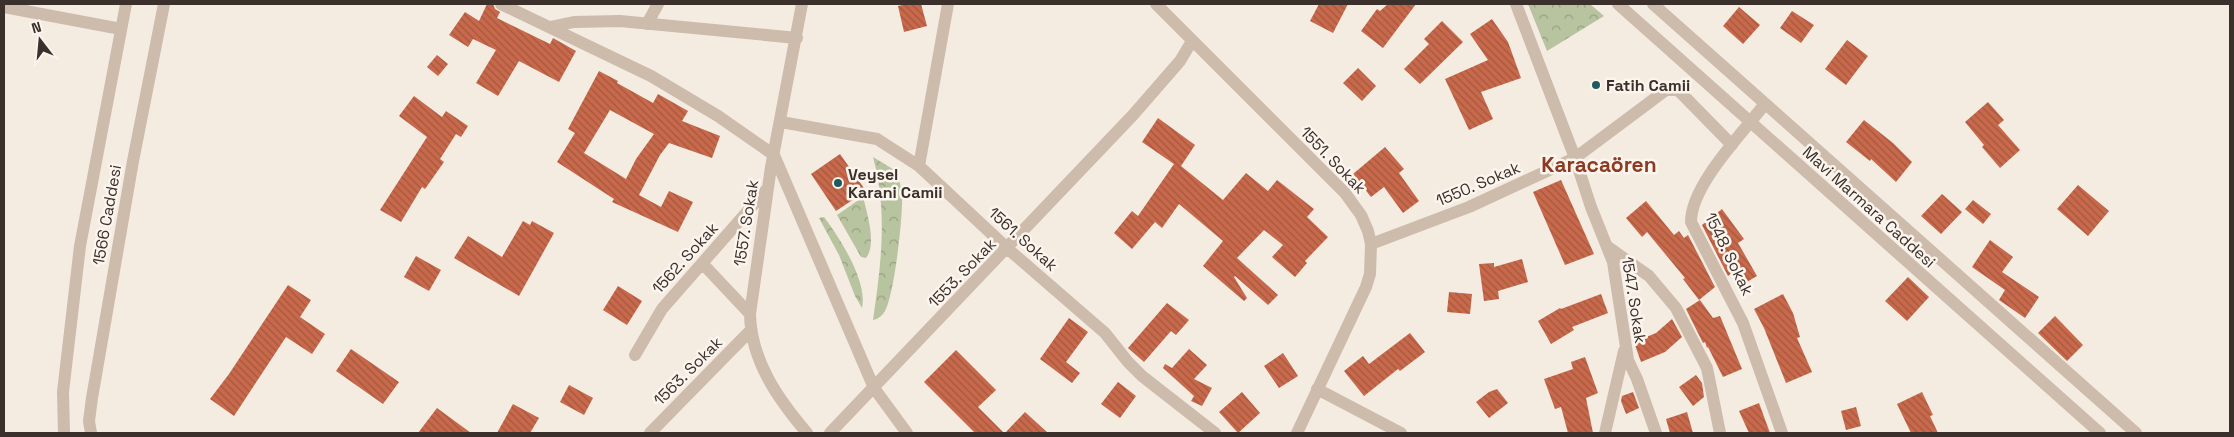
<svg xmlns="http://www.w3.org/2000/svg" width="2234" height="437" viewBox="0 0 2234 437" font-family="'Space Grotesk',sans-serif">
<style>
.forest{fill:url(#forest-crowns)}
.building{fill:url(#building-back-hatch);fill-rule:evenodd}
.lines{fill:none;stroke-linecap:round;stroke-linejoin:round}
.minor{stroke:#cdbbac;stroke-width:12}
.poi-dot{fill:#1f5a5e;stroke:#fbf5ee;stroke-width:2}
.labels{text-anchor:middle;dominant-baseline:central;stroke-width:5;stroke-linejoin:round;paint-order:stroke}
.poi-label{font-size:16px;font-weight:bold;fill:#3b302b;stroke:#fbf5ee;text-anchor:start}
.street-label{font-size:16px;fill:#3b302b;stroke:#fbf5ee}
.district-label{font-size:21px;font-weight:bold;fill:#8c3b22;stroke:#fbf5ee}
</style>
<defs>
<pattern id="forest-crowns" width="20" height="18" patternUnits="userSpaceOnUse" patternTransform="scale(1.25)"><rect width="20" height="18" fill="#b8c4a0"/><path d="M2 6a3 3 0 1 1 6 0M12 15a3 3 0 1 1 6 0" fill="none" stroke="#97a083"/></pattern>
<pattern id="building-back-hatch" width="6" height="6" patternUnits="userSpaceOnUse" patternTransform="scale(1.25)"><rect width="6" height="6" fill="#c8694b"/><path d="M-1 5l2 2M0 0l6 6M5-1l2 2" fill="none" stroke="#a4573f"/></pattern>
</defs>
<rect width="100%" height="100%" fill="#f4ebe1"/>
<!-- forest -->
<path class="forest" d="M1528,4H1590L1604,16L1547,51Z
M873,157L896,171C899,180 902,188 902,197C903,217 894,296 885,311C882,316 878,319 873,320C881,266 888,211 873,157Z
M863,197C867,213 877,244 866,258L861,257L837,215Z
M824,217C839,237 868,281 862,308L855,296L839,255L819,218Z"/>
<!-- building -->
<path class="building" d="M487,4H493L495,9L500,12L497,18L550,44L553,38L576,51L559,82L519,61L498,96L476,83L496,50L473,39L468,47L449,35L465,12L479,21Z
M907,4H921L927,26L904,32L898,6Z
M1319,4H1348L1333,33L1310,21Z
M1388,4H1416L1383,48L1361,31L1377,9L1380,11Z
M1739,7L1760,25L1743,44L1723,26Z
M1792,11L1814,25L1801,43L1780,28Z
M1492,19L1508,42L1521,78L1481,92L1493,119L1469,130L1445,79L1488,60L1470,34Z
M1442,21L1463,42L1420,84L1404,69L1429,44L1424,39Z
M1847,40L1868,56L1846,85L1825,69Z
M437,55L448,64L438,76L427,67Z
M1358,68L1376,86L1362,101L1343,83Z
M599,71L618,81L617,83L653,103L658,94L688,111L682,121L720,136L712,158L669,143L660,155L639,195L661,207L669,191L693,202L678,232L612,202L614,199L557,162L575,133L568,129ZM610,110L654,134L636,159L626,179L584,153Z
M414,96L442,117L446,111L468,126L461,137L456,134L440,159L444,162L425,189L422,187L401,222L380,210L427,137L399,116Z
M1988,102L2004,120L1998,125L2020,150L2000,168L1982,147L1984,145L1965,122Z
M1158,118L1195,145L1181,166L1223,200L1246,173L1268,191L1277,180L1314,209L1307,217L1328,237L1305,261L1307,263L1295,277L1272,257L1283,245L1264,230L1237,258L1278,295L1268,305L1235,276L1234,277L1247,298L1244,301L1203,266L1223,241L1179,204L1162,228L1155,222L1132,249L1114,233L1132,211L1138,216L1174,164L1142,142Z
M1864,120L1893,143L1912,162L1896,182L1871,159L1870,161L1846,142Z
M1385,147L1404,169L1399,173L1419,201L1403,213L1384,187L1371,197L1353,174Z
M840,154L866,191L836,211L811,174Z
M1561,180L1594,254L1565,265L1533,192Z
M2078,185L2109,211L2088,236L2057,209Z
M1942,194L1962,212L1941,234L1921,216Z
M1973,200L1991,214L1983,224L1965,209Z
M1646,201L1674,235L1679,231L1684,238L1688,235L1715,287L1699,300L1683,279L1685,278L1647,232L1642,237L1626,218Z
M1722,209L1744,239L1738,243L1757,276L1740,286L1732,273L1728,276L1702,225Z
M523,221L530,225L532,221L554,233L519,296L454,258L468,236L502,257Z
M1990,240L2013,257L2002,272L2039,297L2025,318L1999,300L2005,290L1972,267Z
M416,256L441,270L429,291L404,277Z
M1522,259L1528,282L1498,291L1499,299L1484,301L1479,264L1494,263V267Z
M1908,277L1929,297L1907,321L1885,301Z
M288,285L311,300L300,317L325,334L312,354L286,337L234,416L210,399L229,374Z
M618,286L642,301L627,325L603,310Z
M1449,292L1472,294L1470,314L1447,312Z
M1601,294L1608,313L1572,327L1574,330L1551,344L1538,321L1560,308L1561,309Z
M1783,294L1793,313L1800,337L1797,338L1812,372L1786,383L1764,328L1754,309Z
M1700,300L1713,318L1720,316L1742,369L1723,377L1708,347L1707,348L1705,342L1703,343L1686,309Z
M1167,303L1189,320L1176,335L1171,331L1144,362L1128,348Z
M2055,316L2083,345L2067,361L2038,333Z
M1069,318L1088,332L1066,362L1080,373L1072,383L1040,359Z
M1672,319L1682,337L1665,352L1641,362L1634,342L1656,333Z
M1410,333L1425,352L1400,371L1398,369L1364,396L1344,371L1363,356L1369,364Z
M351,349L399,382L383,404L336,371Z
M1189,349L1207,365L1194,379L1212,388L1202,406L1191,401L1194,396L1163,368L1165,364L1172,368Z
M956,350L996,390L978,407L1004,433H975L924,382Z
M1283,353L1298,376L1279,388L1264,366Z
M1585,357L1598,393L1586,398L1593,433H1568L1561,407L1555,409L1544,379L1573,369L1571,362Z
M1696,375L1702,383L1704,397L1693,406L1679,387Z
M1118,382L1136,396L1120,418L1101,404Z
M569,385L593,398L584,415L560,402Z
M1497,389L1508,403L1489,418L1476,402L1489,392Z
M1242,392L1260,413L1238,433L1219,412Z
M1633,392L1639,408L1626,414L1621,401L1622,396Z
M1922,392L1933,415L1930,416L1938,433H1911L1897,404Z
M1759,403L1770,433H1749L1739,411Z
M513,404L539,418L530,433H497Z
M1856,407L1861,426L1846,430L1841,411Z
M437,408L471,433H418Z
M1025,412L1048,433H1005Z
M1687,412L1693,433H1670L1666,419Z"/>
<g class="lines">
<!-- minor -->
<path class="minor" d="M501,4L651,76L718,116L774,155L874,388L907,433
M802,4L771,167L750,314C751,361 778,399 807,433
M1156,4L1345,193L1361,215L1368,231L1371,244L1370,274L1366,287L1297,433
M1516,4L1575,158L1591,207L1613,262L1628,360L1637,379L1656,433
M1618,4L2100,433
M1653,4L2136,433
M4,7L121,29
M647,24L658,4
M550,27L574,22L620,21L797,38
M1764,105C1742,134 1691,185 1691,222L1743,323L1782,433
M781,122L877,139L919,166L1008,249L1105,333L1128,362L1142,376L1215,433
M919,166L948,4
M1371,244L1469,207L1575,158L1666,90H1678L1732,145
M1608,247L1649,276L1676,308L1707,368L1720,433
M703,264L750,314
M635,355L662,309L768,188
M1317,389L1401,433
M64,433L63,392L80,246L126,4
M91,433L89,421L92,398L133,161L164,4
M650,433L750,331
M830,433L1133,115L1180,61L1192,41
M1605,433L1624,351"/>
</g>
<!-- markers -->
<g class="poi-dot">
<circle cx="1596" cy="85" r="5"/>
<circle cx="838" cy="183" r="5"/>
</g>
<g class="labels">
<!-- poi labels -->
<g class="poi-label">
<text x="1606" y="85">Fatih Camii</text>
<text x="848" y="174">Veysel<tspan x="848" dy="18">Karani Camii</tspan></text>
</g>
<!-- street labels -->
<g class="street-label">
<text transform="translate(1333 160) rotate(46)">1551. Sokak</text>
<text transform="translate(1478 184) rotate(-23)">1550. Sokak</text>
<text transform="translate(1869 207) rotate(42)">Mavi Marmara Caddesi</text>
<text transform="translate(107 215) rotate(-80)">1566 Caddesi</text>
<text transform="translate(746 223) rotate(-81)">1557. Sokak</text>
<text transform="translate(1023 239) rotate(42)">1561. Sokak</text>
<text transform="translate(1729 254) rotate(64)">1548. Sokak</text>
<text transform="translate(685 258) rotate(-48)">1562. Sokak</text>
<text transform="translate(962 273) rotate(-46)">1553. Sokak</text>
<text transform="translate(1634 300) rotate(81)">1547. Sokak</text>
<text transform="translate(688 371) rotate(-45)">1563. Sokak</text>
</g>
<!-- district labels -->
<g class="district-label">
<text x="1599" y="164">Karacaören</text>
</g>
</g>
<!-- border -->
<rect width="2234" height="437" fill="none" stroke="#3b302b" stroke-width="10"/>
<!-- north arrow -->
<g transform="translate(40 40) rotate(344)" stroke="#fbf5ee" stroke-width="4" paint-order="stroke">
<path d="M0-4L9 19L0 12L-9 19Z" fill="#3b302b"/>
<text y="-8" font-size="14" font-weight="bold" text-anchor="middle" fill="#3b302b">N</text>
</g>
</svg>
